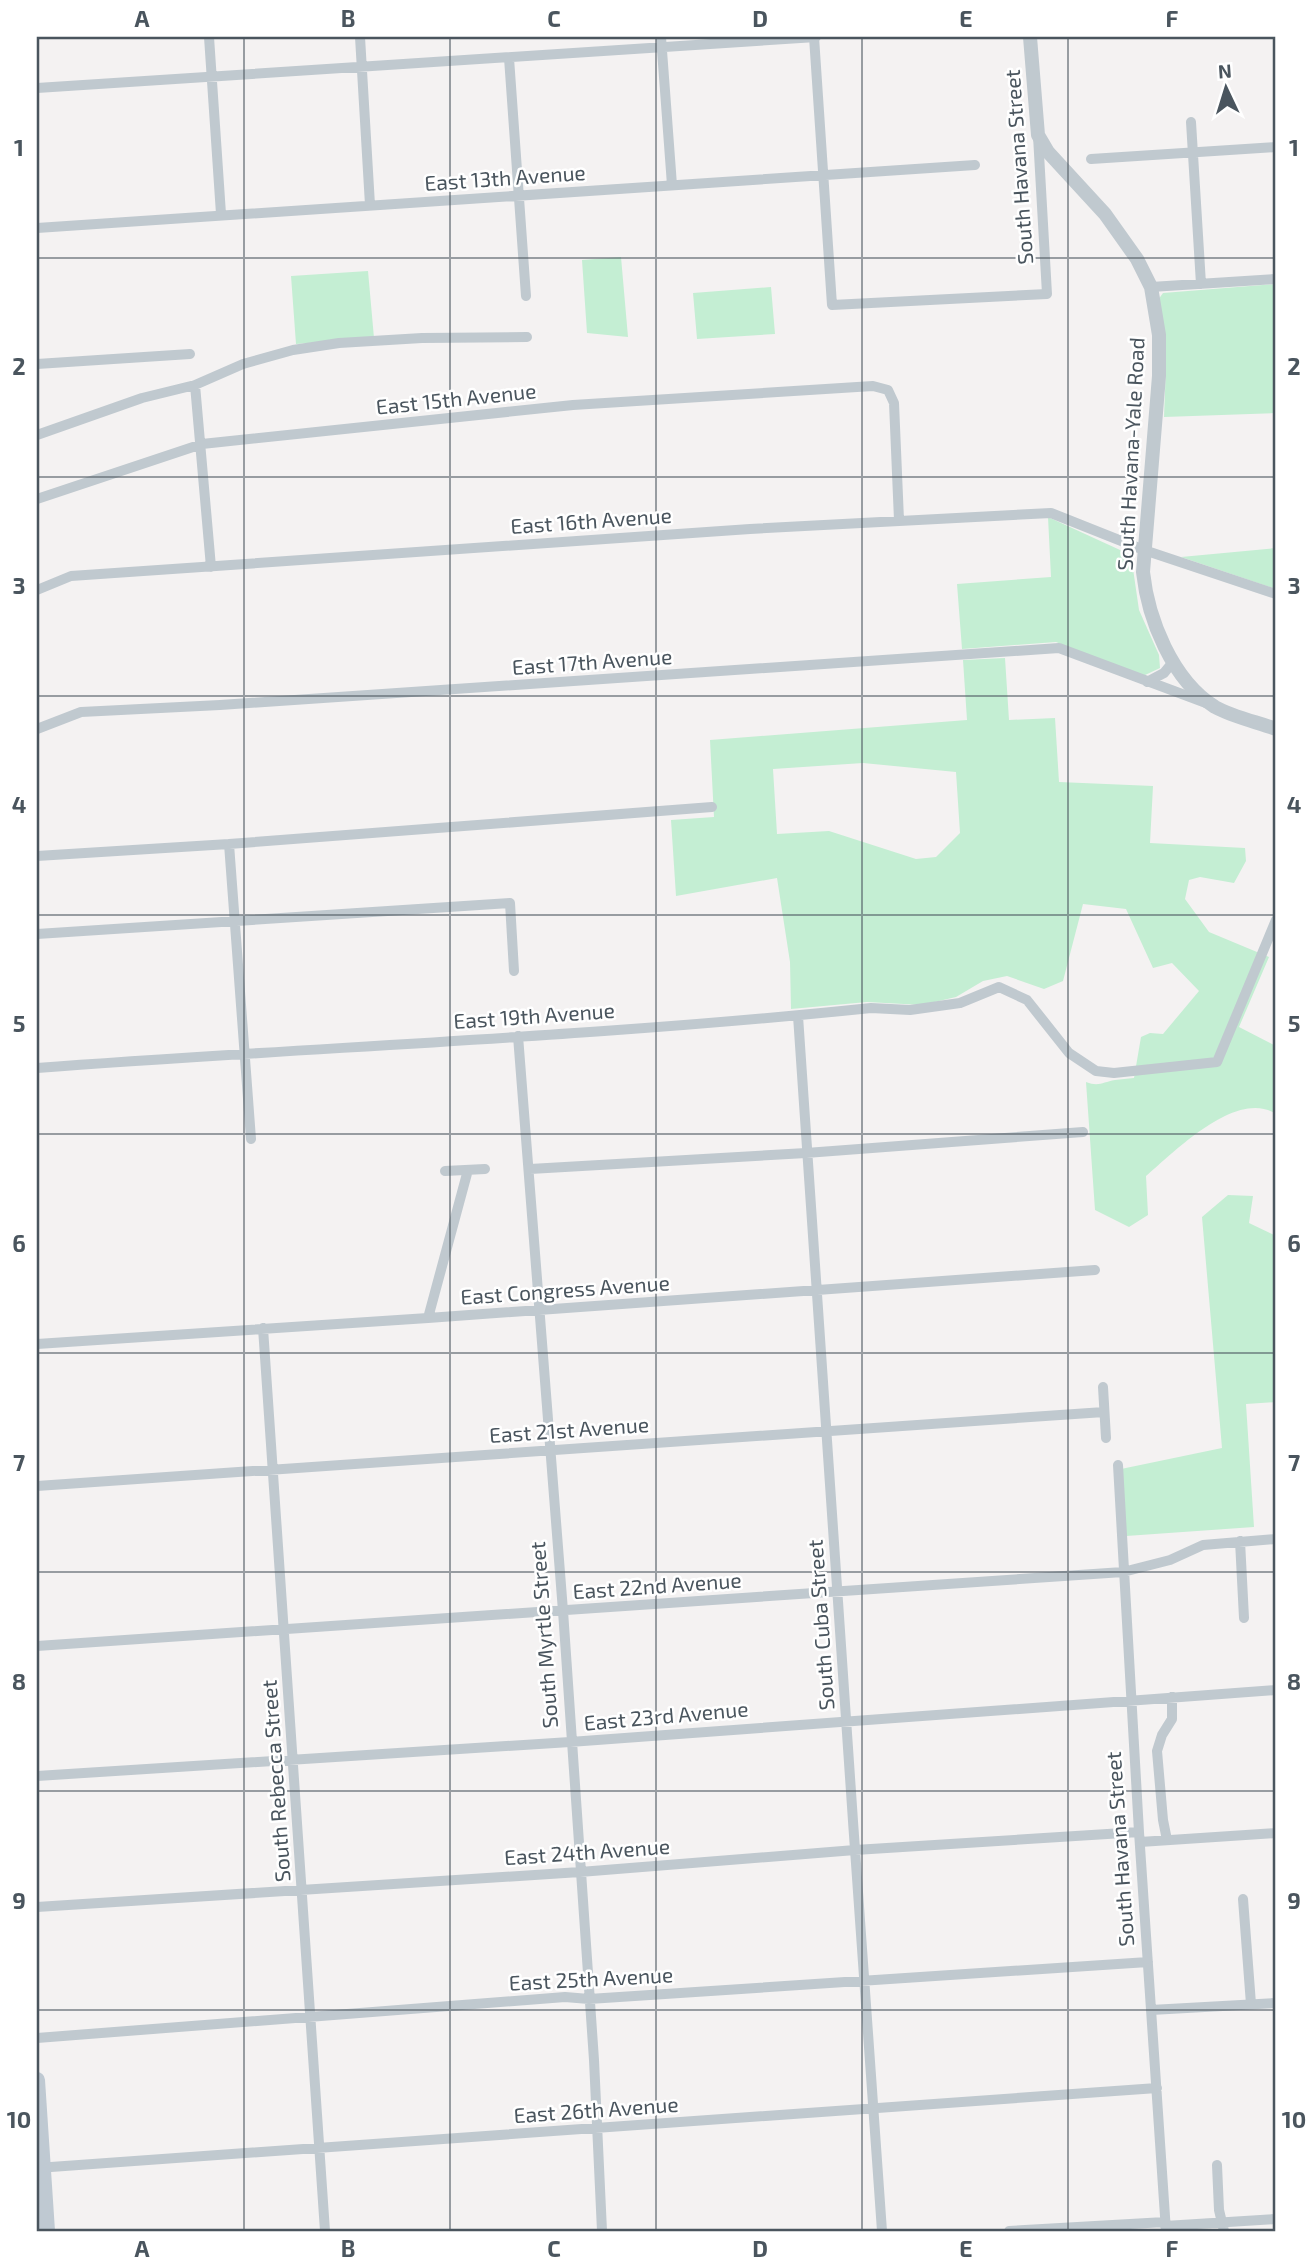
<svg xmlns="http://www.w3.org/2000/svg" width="1313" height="2268" viewBox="0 0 1313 2268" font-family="'Exo 2',sans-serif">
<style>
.green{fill:#c4eed3;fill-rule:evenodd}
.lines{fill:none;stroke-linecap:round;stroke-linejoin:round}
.minor{stroke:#c0c9cf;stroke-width:10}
.tertiary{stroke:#c0c9cf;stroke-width:14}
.secondary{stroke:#bfc9d2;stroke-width:16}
.grid{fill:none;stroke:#4a555e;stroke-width:2;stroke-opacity:0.55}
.labels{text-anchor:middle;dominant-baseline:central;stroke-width:5;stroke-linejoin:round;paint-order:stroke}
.street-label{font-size:21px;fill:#4a555e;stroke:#fff}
.neatline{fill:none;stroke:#4a555e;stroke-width:2.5}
.grid-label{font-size:23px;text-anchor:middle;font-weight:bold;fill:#4a555e}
</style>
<rect width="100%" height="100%" fill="#f4f2f2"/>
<!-- green -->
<path class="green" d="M621,257L628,337L587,333L582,260Z
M368,271L374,338L296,344L291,276Z
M1276,284V413L1164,417L1166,366L1158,300L1163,293Z
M771,287L775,334L697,339L693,293Z
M1048,517L1131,555L1139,610L1159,655L1160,668L1143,676L1056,642L962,649L957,584L1051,577Z
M1276,548V589L1181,557Z
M1005,658L1009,720L1055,718L1059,782L1153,786L1150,843L1245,848L1246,861L1234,883L1200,877L1189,880L1185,899L1209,932L1269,957L1239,1027L1276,1046V1114C1237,1088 1174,1152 1146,1176L1148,1215L1129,1227L1095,1210L1086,1082C1099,1087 1103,1082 1115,1080C1121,1079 1127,1079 1134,1078L1141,1037L1150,1033L1163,1034L1199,991L1172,963L1153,968L1126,909L1083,904L1063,981L1044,989L1007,976L983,981L956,997L922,1005L867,1002L791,1009L790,962L777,878L676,896L671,820L714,817L710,740L967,720L963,660ZM863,763L956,772L960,833L936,857L916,859L829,831L777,834L773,769Z
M1228,1195L1253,1196L1249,1223L1276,1236V1402L1246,1404L1254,1527L1126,1536L1121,1469L1222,1448L1202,1217Z"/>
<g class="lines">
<!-- minor -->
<path class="minor" d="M209,37L221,214
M360,37L370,205
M661,37L672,185
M814,37L832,305L1047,294L1038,136
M509,58L526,296
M37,88L816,37
M1191,122L1201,284
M1091,159L1276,147
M37,228L975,165
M1151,287L1276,279
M37,364L190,354
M195,385L211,567
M37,435L142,398L195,385L243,364L293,350L339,343L422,338L527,337
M37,499L202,444L573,405L873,386L888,390L894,403L899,520
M37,590L71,576L750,529L1051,513L1144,550L1276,594
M1147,682L1164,673L1173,662
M37,729L81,712L220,705L1059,648L1206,703
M229,844L251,1139
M37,856L229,844L712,807
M37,934L510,903L514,971
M798,1016C823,1421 854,1826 882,2231
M518,1036L563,1611L594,2060L602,2231
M37,1068C315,1047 594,1037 871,1008L910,1010L960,1003L999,987L1027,1000L1069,1053L1096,1071L1114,1073L1217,1062L1276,920
M530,1169L806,1153L1083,1132
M445,1171L485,1169
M428,1318L468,1170
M263,1328L325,2231
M37,1344L428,1318L1095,1270
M1103,1387L1106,1438
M1118,1465L1139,1832L1166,2231
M37,1486L1104,1412
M1240,1541L1244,1618
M37,1646L1123,1572L1170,1560L1203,1545L1276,1539
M37,1776L570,1742L1276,1690
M1167,1840L1163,1820L1157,1751L1162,1735L1172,1719V1697
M1140,1842L1276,1833
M1243,1899L1251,2004
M37,1907L580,1872L855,1850L1139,1832
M1151,2010L1276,2003
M37,2038L565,1997L589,1999L1148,1962
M1217,2165L1219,2210L1224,2231
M37,2168L1157,2088
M1165,2226L1276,2219
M1009,2231L1165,2222"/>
<!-- tertiary -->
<path class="tertiary" d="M1030,37L1038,135L1048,152L1105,214L1137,259L1151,287L1159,335V376L1143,572C1148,619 1172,680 1215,707C1233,717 1257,722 1276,729"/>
<!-- secondary -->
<path class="secondary" d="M37,2080L47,2231"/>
</g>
<!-- grid -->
<path class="grid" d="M244,37V2231M450,37V2231M656,37V2231M862,37V2231M1068,37V2231M37,258H1276M37,477H1276M37,696H1276M37,915H1276M37,1134H1276M37,1353H1276M37,1572H1276M37,1791H1276M37,2010H1276"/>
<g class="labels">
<!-- street labels -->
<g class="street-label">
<text transform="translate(1018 167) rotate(-94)">South Havana Street</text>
<text transform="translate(505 177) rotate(-4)">East 13th Avenue</text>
<text transform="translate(456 398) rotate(-6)">East 15th Avenue</text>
<text transform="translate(1130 454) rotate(-87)">South Havana-Yale Road</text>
<text transform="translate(591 520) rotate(-4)">East 16th Avenue</text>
<text transform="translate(592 661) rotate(-4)">East 17th Avenue</text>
<text transform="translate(534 1015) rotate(-4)">East 19th Avenue</text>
<text transform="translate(565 1289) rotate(-4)">East Congress Avenue</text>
<text transform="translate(569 1429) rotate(-4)">East 21st Avenue</text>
<text transform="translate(657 1585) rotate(-4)">East 22nd Avenue</text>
<text transform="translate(820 1625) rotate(-94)">South Cuba Street</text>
<text transform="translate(543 1635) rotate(-94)">South Myrtle Street</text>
<text transform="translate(666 1715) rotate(-5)">East 23rd Avenue</text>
<text transform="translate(275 1781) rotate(-94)">South Rebecca Street</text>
<text transform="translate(1119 1849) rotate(-94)">South Havana Street</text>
<text transform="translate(587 1851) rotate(-4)">East 24th Avenue</text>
<text transform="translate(591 1978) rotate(-3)">East 25th Avenue</text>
<text transform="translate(596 2109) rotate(-4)">East 26th Avenue</text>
</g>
</g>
<!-- border -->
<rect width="1313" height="2268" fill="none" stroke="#ffffff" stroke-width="77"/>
<!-- north arrow -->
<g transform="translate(1226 88) rotate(356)" stroke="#ffffff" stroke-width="5" paint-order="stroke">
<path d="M0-5L12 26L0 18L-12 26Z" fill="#4a555e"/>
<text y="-10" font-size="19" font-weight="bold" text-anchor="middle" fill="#4a555e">N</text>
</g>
<rect x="38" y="38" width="1236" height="2192" class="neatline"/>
<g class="grid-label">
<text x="142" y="27">A</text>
<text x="348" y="27">B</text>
<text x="554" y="27">C</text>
<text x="760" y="27">D</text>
<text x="966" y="27">E</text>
<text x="1172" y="27">F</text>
<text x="19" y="156">1</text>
<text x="1294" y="156">1</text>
<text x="19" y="375">2</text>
<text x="1294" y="375">2</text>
<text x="19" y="594">3</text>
<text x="1294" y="594">3</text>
<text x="19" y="813">4</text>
<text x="1294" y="813">4</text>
<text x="19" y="1032">5</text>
<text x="1294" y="1032">5</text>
<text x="19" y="1252">6</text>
<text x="1294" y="1252">6</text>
<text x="19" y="1471">7</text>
<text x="1294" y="1471">7</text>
<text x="19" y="1690">8</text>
<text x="1294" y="1690">8</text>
<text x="19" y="1909">9</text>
<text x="1294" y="1909">9</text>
<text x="19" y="2128">10</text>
<text x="1294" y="2128">10</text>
<text x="142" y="2257">A</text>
<text x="348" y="2257">B</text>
<text x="554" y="2257">C</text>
<text x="760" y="2257">D</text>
<text x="966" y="2257">E</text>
<text x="1172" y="2257">F</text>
</g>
</svg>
